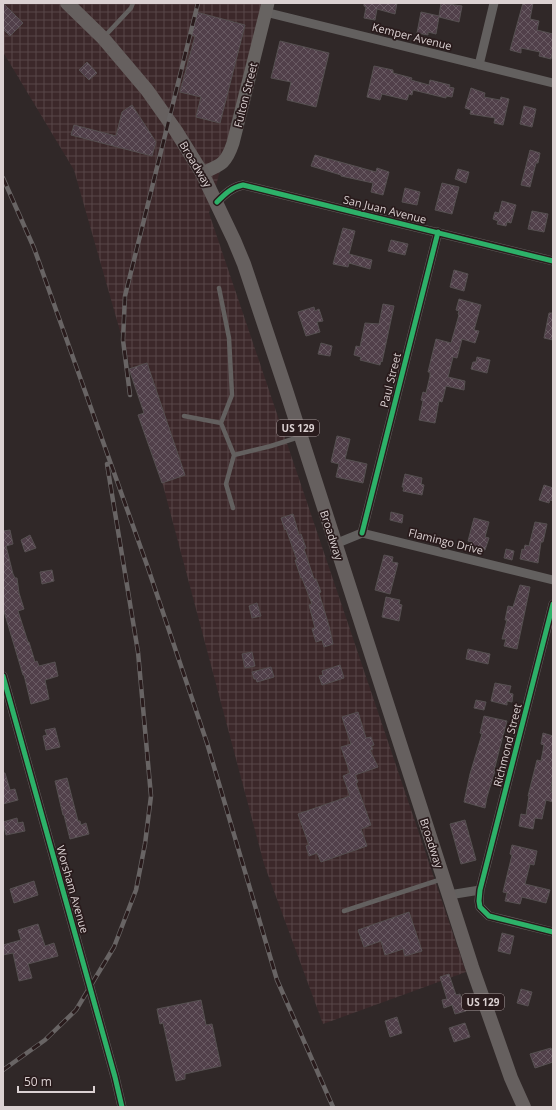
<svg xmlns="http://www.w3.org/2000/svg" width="556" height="1110" viewBox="0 0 556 1110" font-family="'Open Sans',sans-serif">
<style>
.industrial{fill:url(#industrial-grid)}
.building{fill:url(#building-cross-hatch);stroke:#565051}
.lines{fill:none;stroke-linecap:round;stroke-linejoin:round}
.lane{stroke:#63605f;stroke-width:4.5}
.street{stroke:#63605f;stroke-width:9}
.secondary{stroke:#676361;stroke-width:13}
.primary{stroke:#66605f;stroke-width:14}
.rail-casing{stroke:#686464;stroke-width:4.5}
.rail{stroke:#291b1c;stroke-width:3;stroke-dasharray:9;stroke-linecap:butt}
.cycleway-casing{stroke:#291b1c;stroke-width:8}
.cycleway{stroke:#2db169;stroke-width:5}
.labels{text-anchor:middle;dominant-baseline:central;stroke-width:3.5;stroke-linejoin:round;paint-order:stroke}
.shield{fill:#291b1c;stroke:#a69a9b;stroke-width:1}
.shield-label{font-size:10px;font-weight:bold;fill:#dbd1d2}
.street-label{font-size:11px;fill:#dbd1d2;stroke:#291b1c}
</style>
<defs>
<pattern id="industrial-grid" width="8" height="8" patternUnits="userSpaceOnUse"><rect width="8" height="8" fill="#3c282a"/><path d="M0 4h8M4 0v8" fill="none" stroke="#584648"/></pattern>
<pattern id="building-cross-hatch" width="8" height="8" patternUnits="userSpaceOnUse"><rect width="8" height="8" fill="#51404a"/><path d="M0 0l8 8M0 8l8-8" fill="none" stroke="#695b63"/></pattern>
</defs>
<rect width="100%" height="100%" fill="#302828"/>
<!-- industrial -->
<path class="industrial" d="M3,3H263L209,213L466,972L323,1024L264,864L148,429L74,170L3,52Z"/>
<!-- building -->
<path class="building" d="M3,3L23,23L10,36L3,29Z
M364,3H397L395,14L377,9L375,20L364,18L366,7L364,6Z
M441,3L462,6L459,22L439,17L436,34L428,32V35L417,33L421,12L439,16Z
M523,3H533L530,19L539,21L537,30L553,34V50L551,59L539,56L540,52L521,48V53L510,50Z
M196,12L245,25L220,123L196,117L201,97L180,92L195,36L190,35Z
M280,41L329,53L316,107L287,100L291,82L271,78Z
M87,62L97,73L89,80L79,70Z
M374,66L393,70V73L412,78L411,80L429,85L430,80L450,85L449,87L454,88L452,97L446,96V98L413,90L412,95L409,94L407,100L382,94L380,100L367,97Z
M471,88L485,93L484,97L500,100L501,97L509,99L503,125L494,123L495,118L470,114L471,110L465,108Z
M132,105L156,142L152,156L71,135L74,125L116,136L122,112Z
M524,106L536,109L532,127L520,124Z
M530,150L540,153L538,163H536L530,187L521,185Z
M315,155L376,172L377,168L389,172L383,195L371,192L373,183L341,176V175L311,166Z
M458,169L469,172L466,183L455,179Z
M442,183L459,187L452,214L435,210Z
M405,188L420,192L417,205L402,202Z
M502,201L516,205L511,223L507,222L506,226L497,224L498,221L493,219L495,212L499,213Z
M532,211L548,214L544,232L528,229Z
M343,228L355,231L349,254L372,260L370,269L349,263L348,267L333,264Z
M391,240L408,244L405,255L388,251Z
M454,270L468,274L464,291L450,287Z
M459,299L481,305L474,330L479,331L475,343L462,339L457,358L453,357L448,377L465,381L464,390L446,386L442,402L439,401L435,423L419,420L423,401L421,400L423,392L426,393L430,376V372H428L436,339L451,343L459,315L458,314L459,311L456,310Z
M383,304L394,306L382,362L381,361L380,365L360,360L361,357L354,355L356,346L360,347L365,323L379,324Z
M314,307L315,311L319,309L323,321L317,322L320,332L306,336L298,312Z
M549,313H553V340L544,338Z
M321,343L332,346L330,356L318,354Z
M477,357L490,360L487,373L471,369L473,362H476Z
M147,363L185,475L162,483L138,415L144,413L129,369Z
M337,436L350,439L345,459L367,464L363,483L336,477L339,464L331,462Z
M405,474L422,478L421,484L424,485L422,495L403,491L404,487H402Z
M544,485L553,488V501L550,500L549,503L539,500Z
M391,512L403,515L402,523L390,520Z
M293,514L299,535L301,534L306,548L304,549L314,579H316L321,592L319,593L329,626L333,644L324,647L322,640L316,642L312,629L315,628L309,605L312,604L302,578H301L295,560H297L286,529L285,530L281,518Z
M474,518L489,522L485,537L489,538L485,550L471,546L472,542L468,541Z
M535,522L547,524L543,542H541L538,563L520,559L522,549L524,550L525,545L529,546Z
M10,530L13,544L6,546L13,574L15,578H17L19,593L24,609L18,611L28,642H29L35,662L37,661L39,666L55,662L58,676L45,680L49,699L31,704L24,675H23L3,608V531Z
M30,535L36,548L25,552L21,540Z
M506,549L514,551L512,560L504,558Z
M384,555L393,557L392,562L398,563L390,594L375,590Z
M52,570L54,581L42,584L40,572Z
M520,585L530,587L517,649L504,646L506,639H502L507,620H505L508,606L513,607Z
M386,597L400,600L399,604L402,605L399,621L382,617Z
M257,603L261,616L252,618L249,606Z
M468,649L490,654L488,664L466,659Z
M252,652L255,666L245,668L242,654Z
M340,665L344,678L322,685L319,676L323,675L322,671Z
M271,667L274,677L257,682L256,679H254L252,672Z
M495,683L511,686L509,693L513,694L512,702L507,701V705L491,701Z
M476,700L486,702L484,710L474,708Z
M358,712L366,738L371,737L374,745L371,746L373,749L370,750L378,767L355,775L358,782L356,783L371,825L361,829L367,846L321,862L317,853L309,856L306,846L309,845L298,814L350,796L343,776L350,773L341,747L351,744L342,717Z
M484,716L507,721L500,747L494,771H495L487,797L485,808L464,802L470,774L482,734L480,733Z
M55,728L60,747L46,750L43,736L47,735L45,730Z
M543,733L553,736V777L551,786L552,787L551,792H553V802L546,800L542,819L535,818L533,829L519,826L521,814L526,815L529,796H528L537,760L541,761L544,745L541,744Z
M3,773H5L10,790L15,789L18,800L3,804Z
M67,778L78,821H80L81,825L86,823L89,834L70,839L64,815H63L55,781Z
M17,818L18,823L23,822L25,831L6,835L3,822Z
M465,820L476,860L461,864L450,824Z
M512,845L537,851L534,865L530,864L525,884L550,890L546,903L522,897L520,904L505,901L507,893L503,892L512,855L510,854Z
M34,881L38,895L14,903L10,889Z
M409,912L422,951L405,956L403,949L385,955L381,941L364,947L358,930Z
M38,924L45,946L54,943L58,956L28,964L32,978L19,981L13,953L3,955V945L21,940L18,930Z
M502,933L514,936L510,954L498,951Z
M449,974L456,995L460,994L466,1011L455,1014L452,1005L444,1008L442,1000L447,999L440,977Z
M521,989L532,992L528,1006L517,1003Z
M201,1000L206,1025L212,1024L221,1066L185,1074V1079L176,1081L163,1023L160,1024L157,1009Z
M397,1017L402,1033L390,1037L385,1021Z
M465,1023L470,1037L454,1042L449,1028Z
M551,1048L553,1054V1062L535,1068L530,1054Z"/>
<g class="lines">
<!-- lane -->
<path class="lane" d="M104,37L131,8L133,3
M219,288L229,338L232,395L221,423
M184,416L221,423L234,455L271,446L299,437
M233,508L226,484L234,455
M344,911L442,879"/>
<!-- street -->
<path class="street" d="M265,12L553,83
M479,65L494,3
M217,202C225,194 232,187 243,185L553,261
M362,533L438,232
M335,544L362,533L553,580
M553,604L480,890L479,901L480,907L489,916L553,932
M3,676L115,1077L122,1107
M449,895L480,890"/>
<!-- secondary -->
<path class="secondary" d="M202,173C221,165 226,164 233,143L268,3"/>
<!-- primary -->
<path class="primary" d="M67,3L103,38L147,90L176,131L202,173L234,240L244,264L286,390L472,967L511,1078L524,1107"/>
<defs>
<path id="rail" d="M3,178L34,248L148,568L207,743L277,980L333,1107
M130,395L123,340L125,296L198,3
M3,1070L45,1040L76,1010L114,947L136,890L145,844L151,796L138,652L107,464"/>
</defs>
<!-- rail casing -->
<use href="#rail" class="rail-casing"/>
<!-- rail -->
<use href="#rail" class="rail"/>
<defs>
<path id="cycleway" d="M217,202C225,194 232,187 243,185L553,261
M362,533L438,232
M553,604L480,890L479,901L480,907L489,916L553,932
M3,676L115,1077L122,1107"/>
</defs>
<!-- cycleway casing -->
<use href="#cycleway" class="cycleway-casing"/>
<!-- cycleway -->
<use href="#cycleway" class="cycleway"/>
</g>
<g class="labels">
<!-- shield labels -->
<g class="shield">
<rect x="277" y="420" width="42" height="16" rx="3"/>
<rect x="462" y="994" width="42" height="16" rx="3"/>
</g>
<g class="shield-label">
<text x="298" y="428">US 129</text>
<text x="483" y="1002">US 129</text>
</g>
<!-- street labels -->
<g class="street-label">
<text transform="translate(412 36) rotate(14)">Kemper Avenue</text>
<text transform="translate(245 95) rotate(-76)">Fulton Street</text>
<text transform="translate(196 164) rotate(59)">Broadway</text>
<text transform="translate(385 209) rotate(14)">San Juan Avenue</text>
<text transform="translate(390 380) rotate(-76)">Paul Street</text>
<text transform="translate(332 535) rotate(72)">Broadway</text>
<text transform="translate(446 541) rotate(14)">Flamingo Drive</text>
<text transform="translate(507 745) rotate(-76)">Richmond Street</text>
<text transform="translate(432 843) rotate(72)">Broadway</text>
<text transform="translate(73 889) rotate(74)">Worsham Avenue</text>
</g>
</g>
<!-- border -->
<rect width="556" height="1110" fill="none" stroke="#dbd1d2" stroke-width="8"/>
<!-- scale -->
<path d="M18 1086v6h76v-6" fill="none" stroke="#dbd1d2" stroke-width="2"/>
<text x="24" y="1086" font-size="12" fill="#dbd1d2" stroke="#291b1c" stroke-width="3" paint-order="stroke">50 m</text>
</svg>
